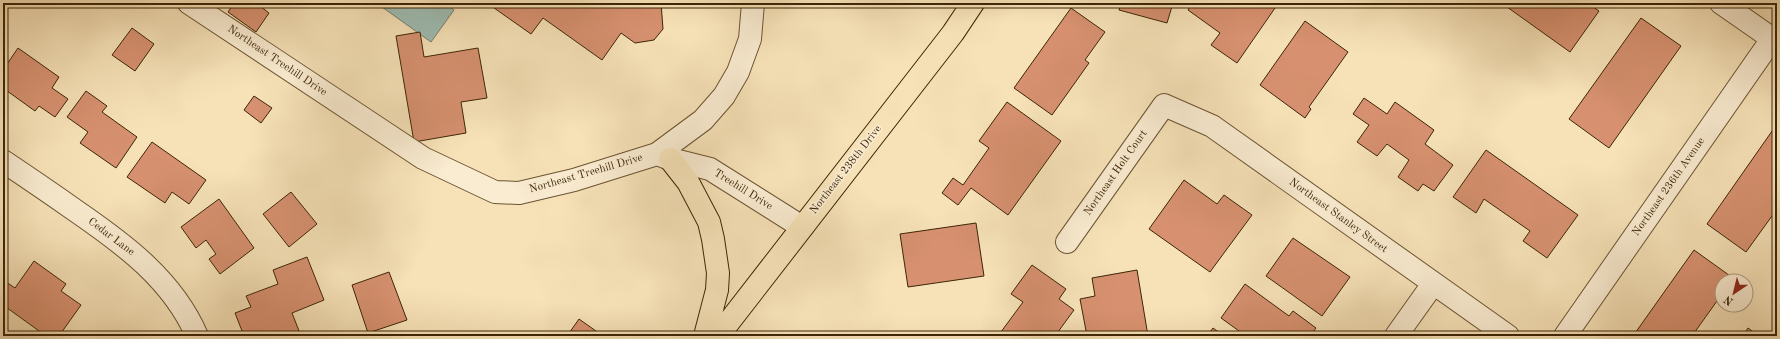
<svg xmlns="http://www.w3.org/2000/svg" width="1780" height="339" viewBox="0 0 1780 339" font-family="'Old Standard TT',serif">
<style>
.water{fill:#9ebdb3;stroke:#77806e}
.building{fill:#d79170;stroke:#3c2506}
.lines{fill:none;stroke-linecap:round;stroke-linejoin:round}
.street-casing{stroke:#6b5432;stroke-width:24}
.highway-casing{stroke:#3c2506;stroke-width:24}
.street{stroke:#faecd1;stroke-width:22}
.highway{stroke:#f7e2b8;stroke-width:22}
.labels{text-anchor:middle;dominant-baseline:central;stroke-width:3.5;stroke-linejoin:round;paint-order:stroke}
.street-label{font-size:11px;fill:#3c2506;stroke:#faecd1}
</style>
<rect width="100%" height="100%" fill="#f7e2b8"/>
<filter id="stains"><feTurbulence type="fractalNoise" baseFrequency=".005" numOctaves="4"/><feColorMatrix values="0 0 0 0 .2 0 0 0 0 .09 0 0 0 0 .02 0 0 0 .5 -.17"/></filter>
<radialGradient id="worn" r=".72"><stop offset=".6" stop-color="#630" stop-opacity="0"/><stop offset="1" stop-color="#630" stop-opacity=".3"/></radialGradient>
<!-- water -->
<path class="water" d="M385,3H444L454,10L431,42L382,7Z"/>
<!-- building -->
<path class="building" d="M213,3H221L218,7Z
M234,3H256L269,13L256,32L228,12Z
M487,3H661L663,29L654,40L635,43L621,33L602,60L543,18L531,34Z
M854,3H865L862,8Z
M1121,3H1173L1167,23L1119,10Z
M1192,3H1268L1275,8L1237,63L1211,45L1220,33L1188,10Z
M1510,3H1587L1599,11L1570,52L1507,7Z
M1071,8L1105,32L1085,60L1089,63L1052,115L1014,88Z
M1641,18L1681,46L1609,148L1569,119Z
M1305,21L1348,52L1309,107L1311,109L1305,118L1260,85Z
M132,28L154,44L135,71L112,55Z
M420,32L424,57L478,48L487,98L461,102L466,133L414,142L396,36Z
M18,48L59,77L52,88L68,99L55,117L39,106L35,111L3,88V70Z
M86,91L107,106L102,112L137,137L116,168L80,143L88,132L67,117Z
M254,96L272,108L261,123L244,110Z
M1364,98L1387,114L1395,102L1434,130L1425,144L1453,165L1434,191L1423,184L1418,191L1398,177L1409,160L1387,144L1377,156L1357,142L1369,125L1353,114Z
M1007,102L1061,141L1008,215L971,188L958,205L942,193L953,178L963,185L989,148L979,141Z
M1777,124V209L1746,252L1707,224Z
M152,142L206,180L189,204L172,192L165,203L127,177Z
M1486,150L1578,215L1547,258L1523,241L1530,231L1484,199L1476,213L1453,197Z
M1184,180L1217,204L1224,195L1252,215L1210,272L1149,229Z
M291,192L317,224L289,247L263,214Z
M219,199L254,248L220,274L209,259L216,254L206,240L196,248L181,227Z
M976,223L984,276L908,287L900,234Z
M1293,238L1350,277L1322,316L1266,276Z
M1694,250L1733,278L1731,281H1722V294L1692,336H1633Z
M307,257L324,300L292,313L301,336H263L261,332L251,336H244L235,313L251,307L246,296L278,284L273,270Z
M34,261L66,284L61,291L81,305L59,336H46L3,305V280L15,288Z
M1032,265L1066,289L1059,299L1074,310L1055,336H998L1023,302L1011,294Z
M1137,270L1148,336H1087L1080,299L1095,296L1092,278Z
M389,272L407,320L368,333L352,285Z
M1245,284L1289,316L1293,311L1316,328L1310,336H1246L1221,318Z
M579,319L603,336H567Z
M1213,328L1224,336H1207Z
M1748,328L1759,336H1743Z"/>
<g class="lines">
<defs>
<path id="street" d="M189,3L423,158L495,192L519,193L574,180L657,154L703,120L724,96L738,72L750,39L753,3
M1721,3L1777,42
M660,155L670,159L710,169L802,227
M3,161C27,177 52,194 76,211C124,244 173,280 197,336
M1067,242L1164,105L1212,126L1508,336
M1396,336L1433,284
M1565,336L1772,39"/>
<path id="highway" d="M670,159L688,182L709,222L713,239L718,273L717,290L705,336
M718,336L953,33L973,3"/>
</defs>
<!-- street casing -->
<use href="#street" class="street-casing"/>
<!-- highway casing -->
<use href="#highway" class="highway-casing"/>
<!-- street -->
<use href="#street" class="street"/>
<!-- highway -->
<use href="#highway" class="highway"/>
</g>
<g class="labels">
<!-- street labels -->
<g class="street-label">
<text transform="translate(277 61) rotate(34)">Northeast Treehill Drive</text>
<text transform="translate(846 170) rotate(-52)">Northeast 238th Drive</text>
<text transform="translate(1116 173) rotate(-55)">Northeast Holt Court</text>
<text transform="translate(586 174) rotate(-16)">Northeast Treehill Drive</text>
<text transform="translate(1669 187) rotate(-55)">Northeast 236th Avenue</text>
<text transform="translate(743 190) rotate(32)">Treehill Drive</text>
<text transform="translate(1338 216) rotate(36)">Northeast Stanley Street</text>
<text transform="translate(111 237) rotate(37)">Cedar Lane</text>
</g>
</g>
<!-- margin -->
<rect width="1780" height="339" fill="none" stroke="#f7e2b8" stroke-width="16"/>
<rect x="4" y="4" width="1772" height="331" fill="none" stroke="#3c2506" stroke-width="2"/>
<rect x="8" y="8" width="1764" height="323" fill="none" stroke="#3c2506"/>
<!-- north arrow -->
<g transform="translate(1734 293) rotate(215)"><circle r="19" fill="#faecd1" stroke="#ae9c80"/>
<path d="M0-3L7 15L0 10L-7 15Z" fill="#8f2418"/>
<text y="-6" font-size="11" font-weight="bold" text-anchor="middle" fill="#3c2506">N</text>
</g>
<rect width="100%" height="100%" filter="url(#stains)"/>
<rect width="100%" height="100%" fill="url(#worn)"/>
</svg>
